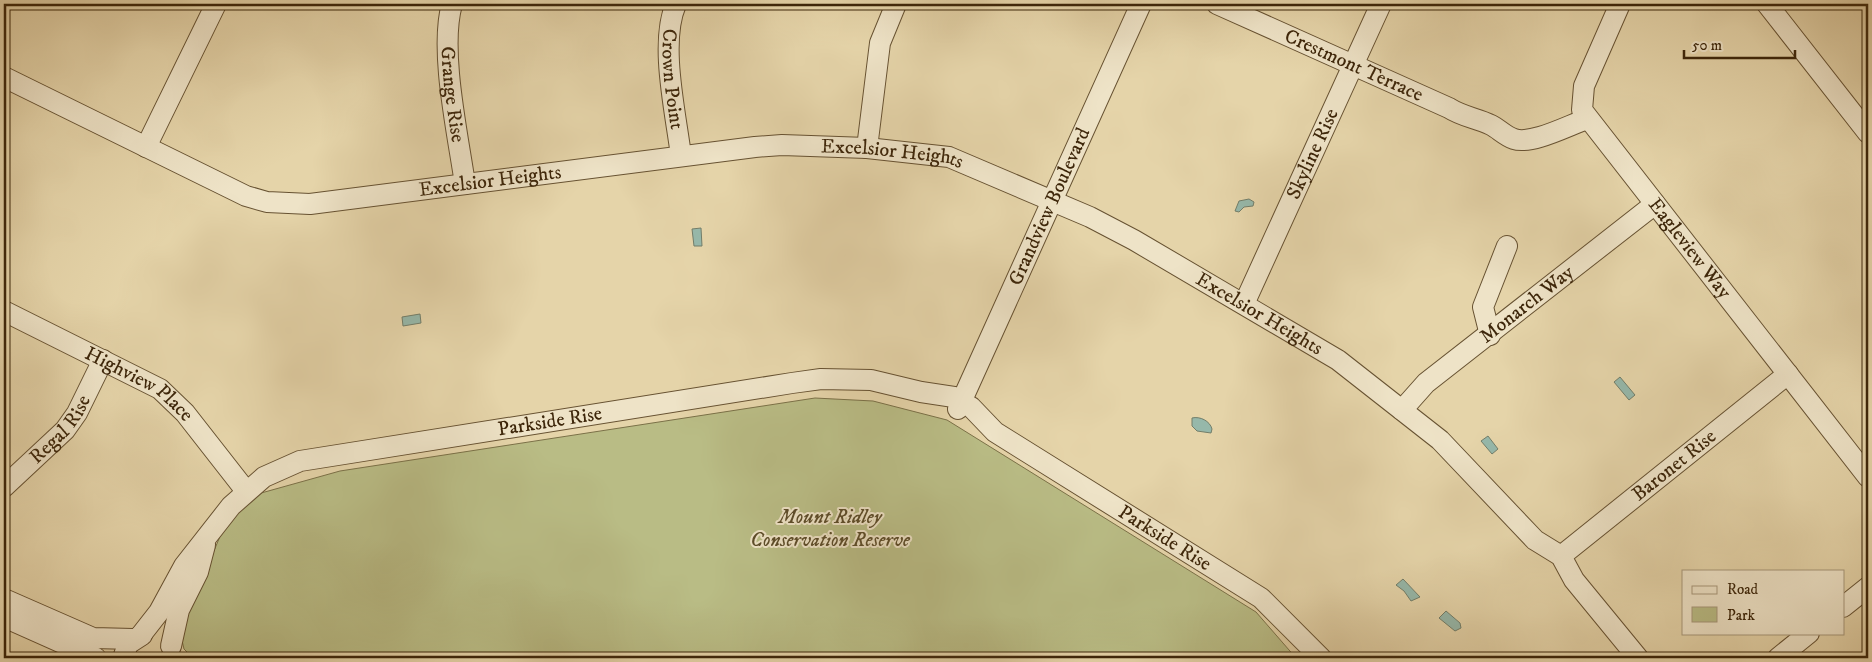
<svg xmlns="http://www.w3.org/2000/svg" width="1872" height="662" viewBox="0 0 1872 662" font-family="'IM FELL DW Pica',serif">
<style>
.green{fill:#b9bc85;stroke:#7b7148}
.water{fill:#96b8aa;stroke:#727e6a}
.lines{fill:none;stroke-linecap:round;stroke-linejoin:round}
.minor-casing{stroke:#675232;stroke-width:22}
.minor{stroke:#eee3c7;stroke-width:20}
.labels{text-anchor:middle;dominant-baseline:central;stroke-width:4;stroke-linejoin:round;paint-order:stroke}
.street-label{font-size:20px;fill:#3d260a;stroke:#eee3c7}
.park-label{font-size:20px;font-style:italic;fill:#5c4c29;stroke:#eee3c7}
</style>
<rect width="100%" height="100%" fill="#e5d4a9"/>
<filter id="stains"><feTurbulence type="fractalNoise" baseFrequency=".004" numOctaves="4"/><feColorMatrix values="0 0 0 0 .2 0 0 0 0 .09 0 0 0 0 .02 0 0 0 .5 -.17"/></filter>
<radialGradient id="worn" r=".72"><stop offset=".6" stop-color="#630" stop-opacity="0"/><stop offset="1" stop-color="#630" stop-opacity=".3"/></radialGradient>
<!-- green -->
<path class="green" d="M815,398L873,401L947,420L1256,612L1296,658H193L184,649L180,632L221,534L227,523L254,495L340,471Z"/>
<!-- water -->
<path class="water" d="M1249,199L1254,202L1253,206L1244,207L1239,212L1235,211L1239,201Z
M701,228L702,246H694L692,229Z
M420,314L421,323L403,326L402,317Z
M1620,377L1635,395L1629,400L1614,382Z
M1192,418C1200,416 1210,421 1212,429L1211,433L1197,431L1192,426Z
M1488,436L1498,449L1492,454L1481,441Z
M1403,579L1420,597L1411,601L1404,591L1396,585Z
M1446,611L1460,623L1461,628L1455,631L1439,618Z"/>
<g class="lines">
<defs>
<g id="minor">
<path id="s1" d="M452,4C439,50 458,135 465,184"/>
<path id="s2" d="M676,4C659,43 676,114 681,156"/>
<path id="s3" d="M1217,4L1449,108C1463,117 1477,118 1491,125C1499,129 1505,136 1514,139C1532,145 1569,125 1587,119"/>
<path id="s4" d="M1620,4L1584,86L1582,110L1868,477"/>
<path d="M1767,4L1868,133"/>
<path id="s5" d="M4,77L246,196L267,202L310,204L755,147L782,145L867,148L949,157L1090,217L1134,240L1338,360L1440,440L1535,540L1561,556L1574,580L1638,658"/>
<path d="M146,147L216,4"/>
<path d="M867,148L880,43L896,4"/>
<path id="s6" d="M1244,304L1381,4"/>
<path id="s7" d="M4,311L160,389L185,413L246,491"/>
<path d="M1490,335L1483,307L1507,246"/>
<path id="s8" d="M958,409L1141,4"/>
<path id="s9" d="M1402,410L1426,383L1655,204"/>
<path id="s10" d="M4,487L65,430L77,413L103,360"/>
<path id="s11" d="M1561,556L1788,374"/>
<path d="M4,599L93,638L133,639"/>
<path d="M1843,607L1868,587"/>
<path d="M4,617L96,658"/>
<path id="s12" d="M141,635L159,612L184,566L231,506L264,477L300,461L792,383L821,379L871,380L921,392L954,397L971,407L995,432L1261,598L1321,658"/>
<path d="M171,646L179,610L198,572L205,545"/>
<path d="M123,658L128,644L142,635"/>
<path d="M1778,658L1809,633"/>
</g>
</defs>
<!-- minor casing -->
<use href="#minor" class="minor-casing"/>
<!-- minor -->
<use href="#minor" class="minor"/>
</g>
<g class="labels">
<!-- street labels -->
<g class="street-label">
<text stroke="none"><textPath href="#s3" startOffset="150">Crestmont Terrace</textPath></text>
<text stroke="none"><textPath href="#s2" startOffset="76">Crown Point</textPath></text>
<text stroke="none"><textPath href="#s1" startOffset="91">Grange Rise</textPath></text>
<text stroke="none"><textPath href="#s6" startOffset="165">Skyline Rise</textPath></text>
<text stroke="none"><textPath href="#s5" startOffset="921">Excelsior Heights</textPath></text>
<text stroke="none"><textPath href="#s5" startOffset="516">Excelsior Heights</textPath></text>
<text stroke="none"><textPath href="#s8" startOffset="222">Grandview Boulevard</textPath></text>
<text stroke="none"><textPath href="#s4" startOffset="289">Eagleview Way</textPath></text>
<text stroke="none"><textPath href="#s9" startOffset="164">Monarch Way</textPath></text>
<text stroke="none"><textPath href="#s5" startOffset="1326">Excelsior Heights</textPath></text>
<text stroke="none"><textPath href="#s7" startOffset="154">Highview Place</textPath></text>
<text stroke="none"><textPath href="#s12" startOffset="494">Parkside Rise</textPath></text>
<text stroke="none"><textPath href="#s10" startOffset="81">Regal Rise</textPath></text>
<text stroke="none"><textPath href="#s11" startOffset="145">Baronet Rise</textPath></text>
<text stroke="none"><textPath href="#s12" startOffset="1158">Parkside Rise</textPath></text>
</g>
<!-- park labels -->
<g class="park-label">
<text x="830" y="517">Mount Ridley<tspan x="830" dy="23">Conservation Reserve</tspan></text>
</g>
</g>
<!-- margin -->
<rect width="1872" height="662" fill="none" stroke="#e5d4a9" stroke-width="20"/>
<rect x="5" y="5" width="1862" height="652" fill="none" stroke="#3d260a" stroke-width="2.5"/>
<rect x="10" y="10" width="1852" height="642" fill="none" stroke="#3d260a"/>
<!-- legend -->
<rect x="1682" y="570" width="162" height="65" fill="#eee3c7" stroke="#a7977b"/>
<rect x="1692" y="586" width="25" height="8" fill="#eee3c7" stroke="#a7977b"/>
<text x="1727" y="594" font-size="15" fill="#3d260a">Road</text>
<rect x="1692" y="607" width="25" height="15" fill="#b9bc85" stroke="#a7977b"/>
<text x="1727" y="620" font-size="15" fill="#3d260a">Park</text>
<!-- scale -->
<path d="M1684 50v8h111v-8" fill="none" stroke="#3d260a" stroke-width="2.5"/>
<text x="1692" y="50" font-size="15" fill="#3d260a" stroke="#eee3c7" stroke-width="4" paint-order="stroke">50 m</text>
<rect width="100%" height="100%" filter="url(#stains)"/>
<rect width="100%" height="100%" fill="url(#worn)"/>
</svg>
